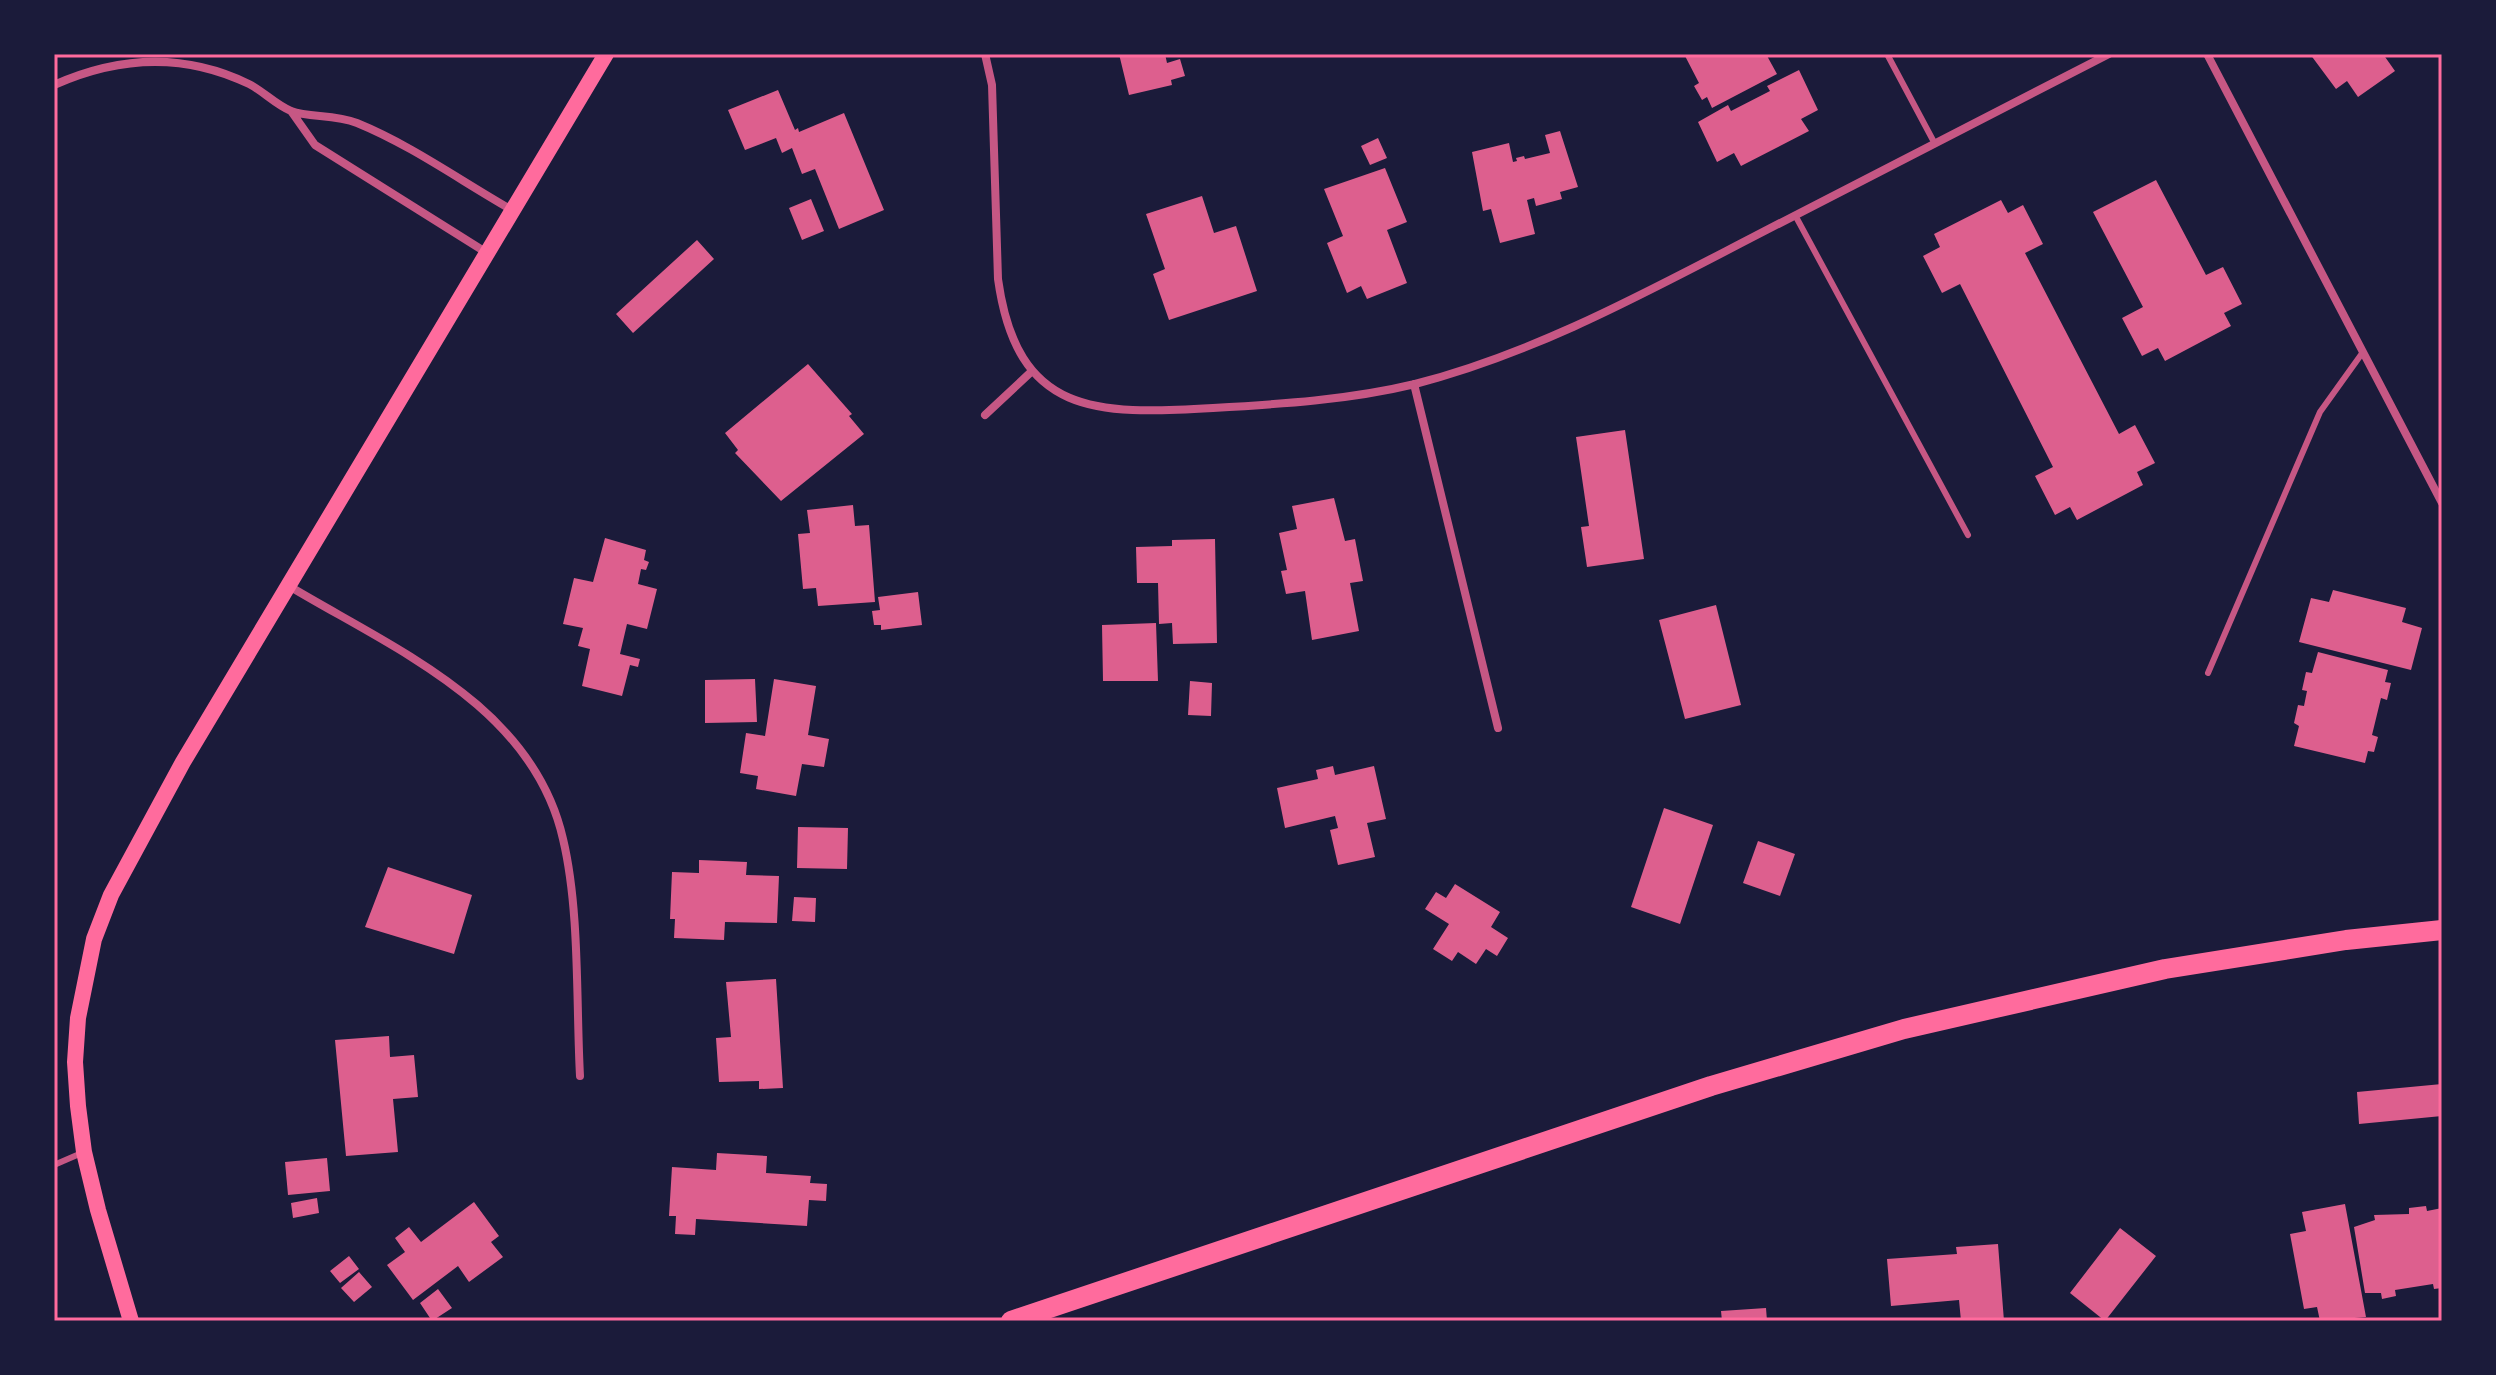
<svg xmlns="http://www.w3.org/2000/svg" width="2496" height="1375" viewBox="0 0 2496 1375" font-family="'IBM Plex Sans',sans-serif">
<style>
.building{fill:#dd5f8e}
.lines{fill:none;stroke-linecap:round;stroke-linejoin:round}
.service{stroke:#c65784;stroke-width:6}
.minor{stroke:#c65784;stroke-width:8}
.secondary{stroke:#ff6b9d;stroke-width:16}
.primary{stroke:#ff6b9d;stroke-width:20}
.neatline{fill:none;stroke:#ff6b9d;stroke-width:3}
</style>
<rect width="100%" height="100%" fill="#1b1b3a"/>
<!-- building -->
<path class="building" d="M1119,54H1165L1167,63L1180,59L1185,76L1171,80L1172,85L1129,95Z
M1684,54H1766L1777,74L1712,108L1707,97L1702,100L1694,86L1699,83Z
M2310,54H2383L2395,71L2358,97L2347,81L2336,89Z
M1799,70L1818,110L1801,119L1809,131L1741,166L1734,153L1717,162L1698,122L1728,105L1731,111L1770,91L1767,86Z
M778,90L795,130L798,128L799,132L844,113L884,210L839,229L815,169L802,174L792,148L782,153L776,138L745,150L728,110Z
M1560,131L1578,187L1560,192L1562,199L1536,206L1534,198L1527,200L1535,234L1500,243L1491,209L1483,211L1472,152L1509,143L1513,162L1517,161L1516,158L1524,156L1525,159L1550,153L1545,135Z
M1378,138L1387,158L1370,165L1361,146Z
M1385,168L1407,222L1387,230L1407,283L1367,299L1361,286L1347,293L1327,243L1343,236L1324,189Z
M2156,180L2206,275L2223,267L2242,304L2224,313L2231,326L2165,361L2158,348L2142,356L2122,318L2143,307L2093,212Z
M1202,196L1214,233L1236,226L1257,291L1169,320L1153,274L1165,269L1146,214Z
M811,199L824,231L802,240L789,208Z
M2001,200L2008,213L2023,205L2043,244L2025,253L2119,434L2135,425L2155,463L2137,472L2143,485L2077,520L2070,507L2055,515L2035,476L2053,467L1960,284L1942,293L1923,256L1940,247L1934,234Z
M697,240L714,259L633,333L616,314Z
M808,364L852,414L849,416L864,434L781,501L735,453L738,450L725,433Z
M1625,430L1644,559L1587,567L1581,527L1589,526L1576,437Z
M1334,498L1345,541L1355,539L1363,581L1350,583L1359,631L1312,640L1305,591L1286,594L1281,571L1287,570L1279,533L1297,529L1292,506Z
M853,505L855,526L869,525L875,602L818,606L816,588L803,589L798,534L810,533L807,510Z
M605,538L646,550L644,560L649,562L646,570L641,569L638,584L657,589L647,629L627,624L620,654L640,659L638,667L630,665L622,696L582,686L590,649L578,646L583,628L563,624L574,578L593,582Z
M1215,539L1217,643L1173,644L1172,623L1159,624L1158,583H1137L1136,547L1172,546V540Z
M2333,590L2406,608L2402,622L2422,628L2411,670L2299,642L2311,598L2329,602Z
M918,592L922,625L881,630V625H874L872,611L880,610L878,597Z
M1716,605L1741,705L1685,719L1659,620Z
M1156,623L1158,681H1103L1102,625Z
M2318,652L2388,670L2385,682L2391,683L2387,700L2381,698L2372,735L2378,737L2374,752L2368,751L2365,763L2294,746L2299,726L2294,723L2298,705L2304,706L2307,691L2302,690L2306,672L2312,673Z
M755,679L757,722L705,723V680Z
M774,679L816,686L808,735L829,739L824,767L802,764L796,796L756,789L758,776L740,773L746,733L765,736Z
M1190,681L1212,683L1211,716L1188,715Z
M1333,766L1335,775L1374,766L1386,819L1367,823L1375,857L1338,865L1330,830L1338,828L1335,816L1285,828L1277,788L1318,779L1316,770Z
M1664,808L1713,825L1680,924L1631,907Z
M798,827L848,828L847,869L797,868Z
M1758,841L1795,854L1780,896L1743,883Z
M699,860L747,862L746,875L779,876L777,923L725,922L724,940L674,938L675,919H670L672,872L699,873Z
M388,867L472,895L454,954L365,927Z
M1455,884L1500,912L1491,927L1508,938L1497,956L1486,949L1476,964L1458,952L1452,961L1433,949L1449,924L1425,909L1436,892L1446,898Z
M794,897L816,898L815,922L792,921Z
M776,979L783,1088L759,1089V1081L719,1082L716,1038L731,1037L726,982Z
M389,1036L390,1057L414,1055L418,1097L393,1099L398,1152L346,1156L335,1040Z
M2442,1084V1116L2359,1124L2357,1092Z
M717,1153L767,1156L766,1173L811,1176L810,1183L827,1184L826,1201L809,1200L807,1226L696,1219L695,1235L675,1234L676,1216H669L672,1167L716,1170Z
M327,1158L330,1191L288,1195L285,1162Z
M317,1198L319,1213L293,1218L291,1203Z
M474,1202L499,1236L491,1242L503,1257L469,1282L458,1266L413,1300L387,1265L405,1252L395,1238L409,1227L421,1242Z
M2345,1204L2366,1317L2320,1321L2317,1307L2304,1309L2290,1234L2306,1231L2302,1212Z
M2426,1206L2427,1211L2442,1208V1288L2434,1289L2433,1284L2395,1290L2396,1296L2382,1299L2381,1293H2365L2354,1227L2375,1220L2374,1215L2409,1214V1208Z
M2120,1228L2156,1256L2105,1321L2070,1293Z
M1998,1244L2004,1321H1961L1959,1300L1891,1306L1887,1259L1957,1254L1956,1247Z
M349,1256L359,1269L340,1283L330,1271Z
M359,1272L372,1287L354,1302L341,1288Z
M438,1289L452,1308L432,1321L420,1303Z
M1766,1308L1767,1321H1722L1721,1311Z"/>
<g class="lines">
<!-- service -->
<path class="service" d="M1887,54L1935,144
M1795,215L1968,535
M2208,673L2320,412L2363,352
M54,1165L84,1152"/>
<!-- minor -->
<path class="minor" d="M985,54L992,85L998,279C1017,416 1096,415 1213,408C1281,404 1349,400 1415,384C1535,353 1643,294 1753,237C1871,176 1990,115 2109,54
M2207,54L2442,503
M54,85C119,56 185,53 249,84C263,91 276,105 291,111C309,118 334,114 357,123C411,145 461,181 512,210
M291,111L315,145L487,253
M1414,384L1498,728
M985,415L1031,372
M289,586C394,649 533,706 563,839C580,910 576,1002 580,1076"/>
<!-- secondary -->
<path class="secondary" d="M131,1321L98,1210L84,1152L78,1106L75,1062L78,1018L94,939L111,895L183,762L606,54"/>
<!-- primary -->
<path class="primary" d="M1011,1321L1711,1086L1904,1029L2165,969L2346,940L2442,930"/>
</g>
<!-- border -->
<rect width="2496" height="1375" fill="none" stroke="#1b1b3a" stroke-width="112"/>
<rect x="56" y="56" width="2384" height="1263" class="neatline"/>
</svg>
